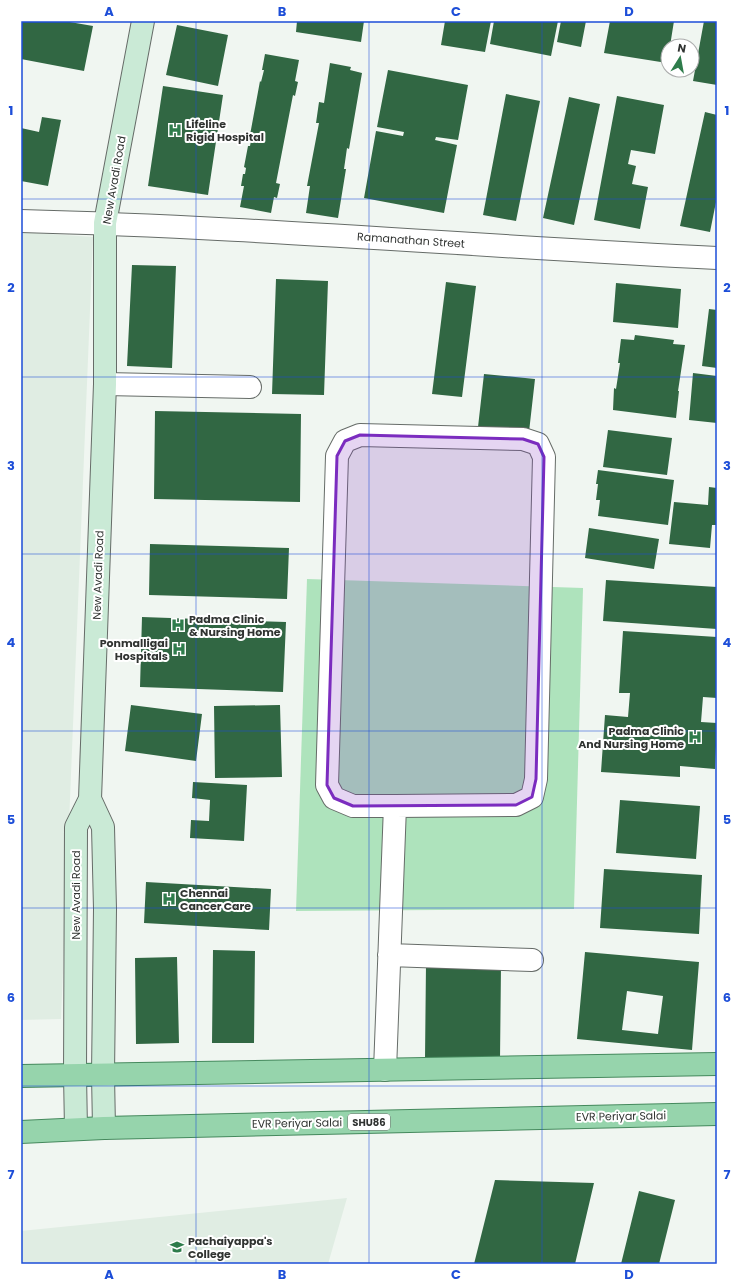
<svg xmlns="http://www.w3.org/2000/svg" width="738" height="1285" viewBox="0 0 738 1285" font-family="Poppins,sans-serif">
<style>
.built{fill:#e0ede3}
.green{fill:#aee3bc}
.building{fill:#316743;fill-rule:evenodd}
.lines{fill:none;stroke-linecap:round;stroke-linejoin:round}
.street-casing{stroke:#666c68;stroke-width:24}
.secondary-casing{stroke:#666c68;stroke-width:24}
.primary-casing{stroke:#45895d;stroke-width:24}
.street{stroke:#fff;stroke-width:22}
.secondary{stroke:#caead6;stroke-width:22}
.primary{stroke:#96d4ac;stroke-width:22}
.marked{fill:#7b2cbf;fill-opacity:0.2;stroke:#7b2cbf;stroke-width:3;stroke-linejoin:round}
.grid{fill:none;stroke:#1d4ed8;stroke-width:1;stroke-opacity:0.55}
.labels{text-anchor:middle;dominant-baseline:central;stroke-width:4;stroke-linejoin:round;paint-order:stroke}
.shield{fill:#fff;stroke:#6e706f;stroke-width:1}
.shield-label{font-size:10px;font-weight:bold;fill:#303331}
.poi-label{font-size:11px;font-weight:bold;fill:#303331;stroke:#fff;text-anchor:start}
.street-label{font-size:11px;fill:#303331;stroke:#fff}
.neatline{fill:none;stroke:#1d4ed8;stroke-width:1.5}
.grid-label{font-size:13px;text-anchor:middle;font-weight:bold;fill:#1d4ed8}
</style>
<rect width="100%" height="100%" fill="#f0f6f1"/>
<!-- built -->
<path class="built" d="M21,232L93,237L61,1019L21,1020Z
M347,1198L328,1264H21V1231Z"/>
<!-- green -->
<path class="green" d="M307,579L583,588L574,909L296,911Z"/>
<!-- building -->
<path class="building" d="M21,21H64L93,26L84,71L21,59Z
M297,21H364L361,42L296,32Z
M445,21H491L485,52L441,45Z
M494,21H558L551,56L490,44Z
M561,21H586L581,47L557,42Z
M610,21H674L670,46H668L667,63L604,53Z
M704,21H717V85L693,81Z
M177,25L228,35L218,86L166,75Z
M265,54L299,60L295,81L298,82L295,96L293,95L276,183L280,184L277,198L274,197L271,213L240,207L244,186H241L243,174H245L246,168L244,167L248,146H250L252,135H250L260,81L261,82L264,70H262Z
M330,63L351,67L350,70L362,73L349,149L347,148L344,169H346L338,218L306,213L310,186H307L319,123H316L319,102L324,103Z
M388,70L468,85L458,140L436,137L435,140L457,145L444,213L364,198L376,131L403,136L404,132L377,127Z
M163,86L223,95L208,195L148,186Z
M506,94L540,101L516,221L483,215Z
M617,96L664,105L655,154L631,150L628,164L636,166L632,184L648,187L640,229L594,220Z
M569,97L600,104L574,225L543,218Z
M705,112L717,115V197L710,232L680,226Z
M42,117L61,120L48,186L21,181V128L39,132Z
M132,265L176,266L172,368L127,366Z
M276,279L328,281L324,395L272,394Z
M446,282L476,286L462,397L432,394Z
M616,283L681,289L678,328L613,322Z
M709,309L717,310V368L702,366Z
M635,335L674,340L673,344L685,345L678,391H679L676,418L613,410L614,388L616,389L620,363H618L621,339L634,340Z
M693,373L717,376V423L689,420Z
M484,374L535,379L529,432L478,427Z
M155,411L301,414L300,502L154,499Z
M608,430L672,438L667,475L603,467Z
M598,470L674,480L668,525L598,516L600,500H596L598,484H596Z
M709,487L717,488V525H712L710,548L669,544L674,502L708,505Z
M589,528L659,539L654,569L585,558Z
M150,544L289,548L287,599L149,595Z
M606,580L717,587V629L603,621Z
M142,617L286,622L283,692L140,687Z
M623,631L717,637V698L703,697L701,722L717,723L715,769L680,766V777L601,772L605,715L628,717L630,693H619Z
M131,705L202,714L196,761L125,751Z
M280,705L282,777L215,778L214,706Z
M193,782L247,785L244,841L190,838L191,820L209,821L210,800L192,798Z
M620,800L700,806L696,859L616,853Z
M604,869L702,875L699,934L600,928Z
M146,882L271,889L269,930L144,923Z
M213,950L255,951L254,1043H212Z
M585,952L699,962L692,1050L577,1039ZM627,991L663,996L658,1034L622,1030Z
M177,957L179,1043L136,1044L135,958Z
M426,964L501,965L500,1060L425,1059Z
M495,1180L594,1183L575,1264H474Z
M639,1191L675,1200L659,1264H621Z"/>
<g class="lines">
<defs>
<path id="street" d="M21,221C253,227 485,247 717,258
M105,384L250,387
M389,955L532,960
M385,1070L395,806L516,805L532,797L536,779L544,457L538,444L523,439L360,435L345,441L337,456L327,785L334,798L353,806H395"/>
<path id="secondary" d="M90,799L103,827L105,909L103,1075L104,1128
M76,1129L75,1075L76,827L90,799L105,384V223L143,21"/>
<path id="primary" d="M21,1076L717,1064
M21,1132L104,1128L717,1114"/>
</defs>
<!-- street casing -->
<use href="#street" class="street-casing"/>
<!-- secondary casing -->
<use href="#secondary" class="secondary-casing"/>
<!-- primary casing -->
<use href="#primary" class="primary-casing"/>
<!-- street -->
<use href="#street" class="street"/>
<!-- secondary -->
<use href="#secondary" class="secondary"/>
<!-- primary -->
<use href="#primary" class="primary"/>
</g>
<!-- marked area -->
<path class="marked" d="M360,435L523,439L538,444L544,457L536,779L532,797L516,805L353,806L334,798L327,785L337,456L345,441Z"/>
<!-- grid -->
<path class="grid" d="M196,21V1264M369,21V1264M542,21V1264M21,199H717M21,377H717M21,554H717M21,731H717M21,908H717M21,1086H717"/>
<!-- icons -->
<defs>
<symbol id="hospital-bare" viewBox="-9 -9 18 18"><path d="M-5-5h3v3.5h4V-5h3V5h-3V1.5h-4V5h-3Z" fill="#2e7c4b" stroke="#fff" stroke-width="2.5" paint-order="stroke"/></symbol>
<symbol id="university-bare" viewBox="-9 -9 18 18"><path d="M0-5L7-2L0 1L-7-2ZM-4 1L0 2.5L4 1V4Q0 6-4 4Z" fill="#2e7c4b" stroke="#fff" stroke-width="2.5" paint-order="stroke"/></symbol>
</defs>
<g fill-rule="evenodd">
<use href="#hospital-bare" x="165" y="120" width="20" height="20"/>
<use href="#hospital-bare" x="168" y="615" width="20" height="20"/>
<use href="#hospital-bare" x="169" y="639" width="20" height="20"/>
<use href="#hospital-bare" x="685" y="727" width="20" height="20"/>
<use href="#hospital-bare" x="159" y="889" width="20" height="20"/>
<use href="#university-bare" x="167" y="1237" width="20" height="20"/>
</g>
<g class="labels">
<!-- shield labels -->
<rect class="shield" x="348" y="1114" width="42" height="16" rx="3"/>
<g class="shield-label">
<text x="369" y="1122">SHU86</text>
</g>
<!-- poi labels -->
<g class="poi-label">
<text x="186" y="124">Lifeline<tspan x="186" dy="13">Rigid Hospital</tspan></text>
<text x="189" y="619">Padma Clinic<tspan x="189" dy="13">&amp; Nursing Home</tspan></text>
<text x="168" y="643" text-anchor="end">Ponmalligai<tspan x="168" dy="13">Hospitals</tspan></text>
<text x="684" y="731" text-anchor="end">Padma Clinic<tspan x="684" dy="13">And Nursing Home</tspan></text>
<text x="180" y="893">Chennai<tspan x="180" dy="13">Cancer Care</tspan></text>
<text x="188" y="1241">Pachaiyappa's<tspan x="188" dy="13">College</tspan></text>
</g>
<!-- street labels -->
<g class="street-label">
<text transform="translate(114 180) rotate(-80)">New Avadi Road</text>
<text transform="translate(411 240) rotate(4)">Ramanathan Street</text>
<text transform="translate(98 575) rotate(-88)">New Avadi Road</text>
<text transform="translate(76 895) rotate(-90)">New Avadi Road</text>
<text transform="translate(621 1116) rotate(-1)">EVR Periyar Salai</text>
<text transform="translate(297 1123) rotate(-1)">EVR Periyar Salai</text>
</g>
</g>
<!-- border -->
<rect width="738" height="1285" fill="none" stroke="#ffffff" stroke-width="44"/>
<!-- north arrow -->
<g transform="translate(680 58) rotate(11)"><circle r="19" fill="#ffffff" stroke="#acadad"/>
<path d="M0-3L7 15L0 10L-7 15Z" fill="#2e7c4b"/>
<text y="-6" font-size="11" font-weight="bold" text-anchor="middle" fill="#303331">N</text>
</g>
<rect x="22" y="22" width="694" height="1241" class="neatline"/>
<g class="grid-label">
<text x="109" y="16">A</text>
<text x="282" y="16">B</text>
<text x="456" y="16">C</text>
<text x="629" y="16">D</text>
<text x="11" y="115">1</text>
<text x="727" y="115">1</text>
<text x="11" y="292">2</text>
<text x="727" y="292">2</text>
<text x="11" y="470">3</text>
<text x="727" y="470">3</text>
<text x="11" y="647">4</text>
<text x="727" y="647">4</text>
<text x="11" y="824">5</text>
<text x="727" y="824">5</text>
<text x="11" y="1002">6</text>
<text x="727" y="1002">6</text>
<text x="11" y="1179">7</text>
<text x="727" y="1179">7</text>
<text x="109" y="1279">A</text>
<text x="282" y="1279">B</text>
<text x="456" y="1279">C</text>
<text x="629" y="1279">D</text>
</g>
</svg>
